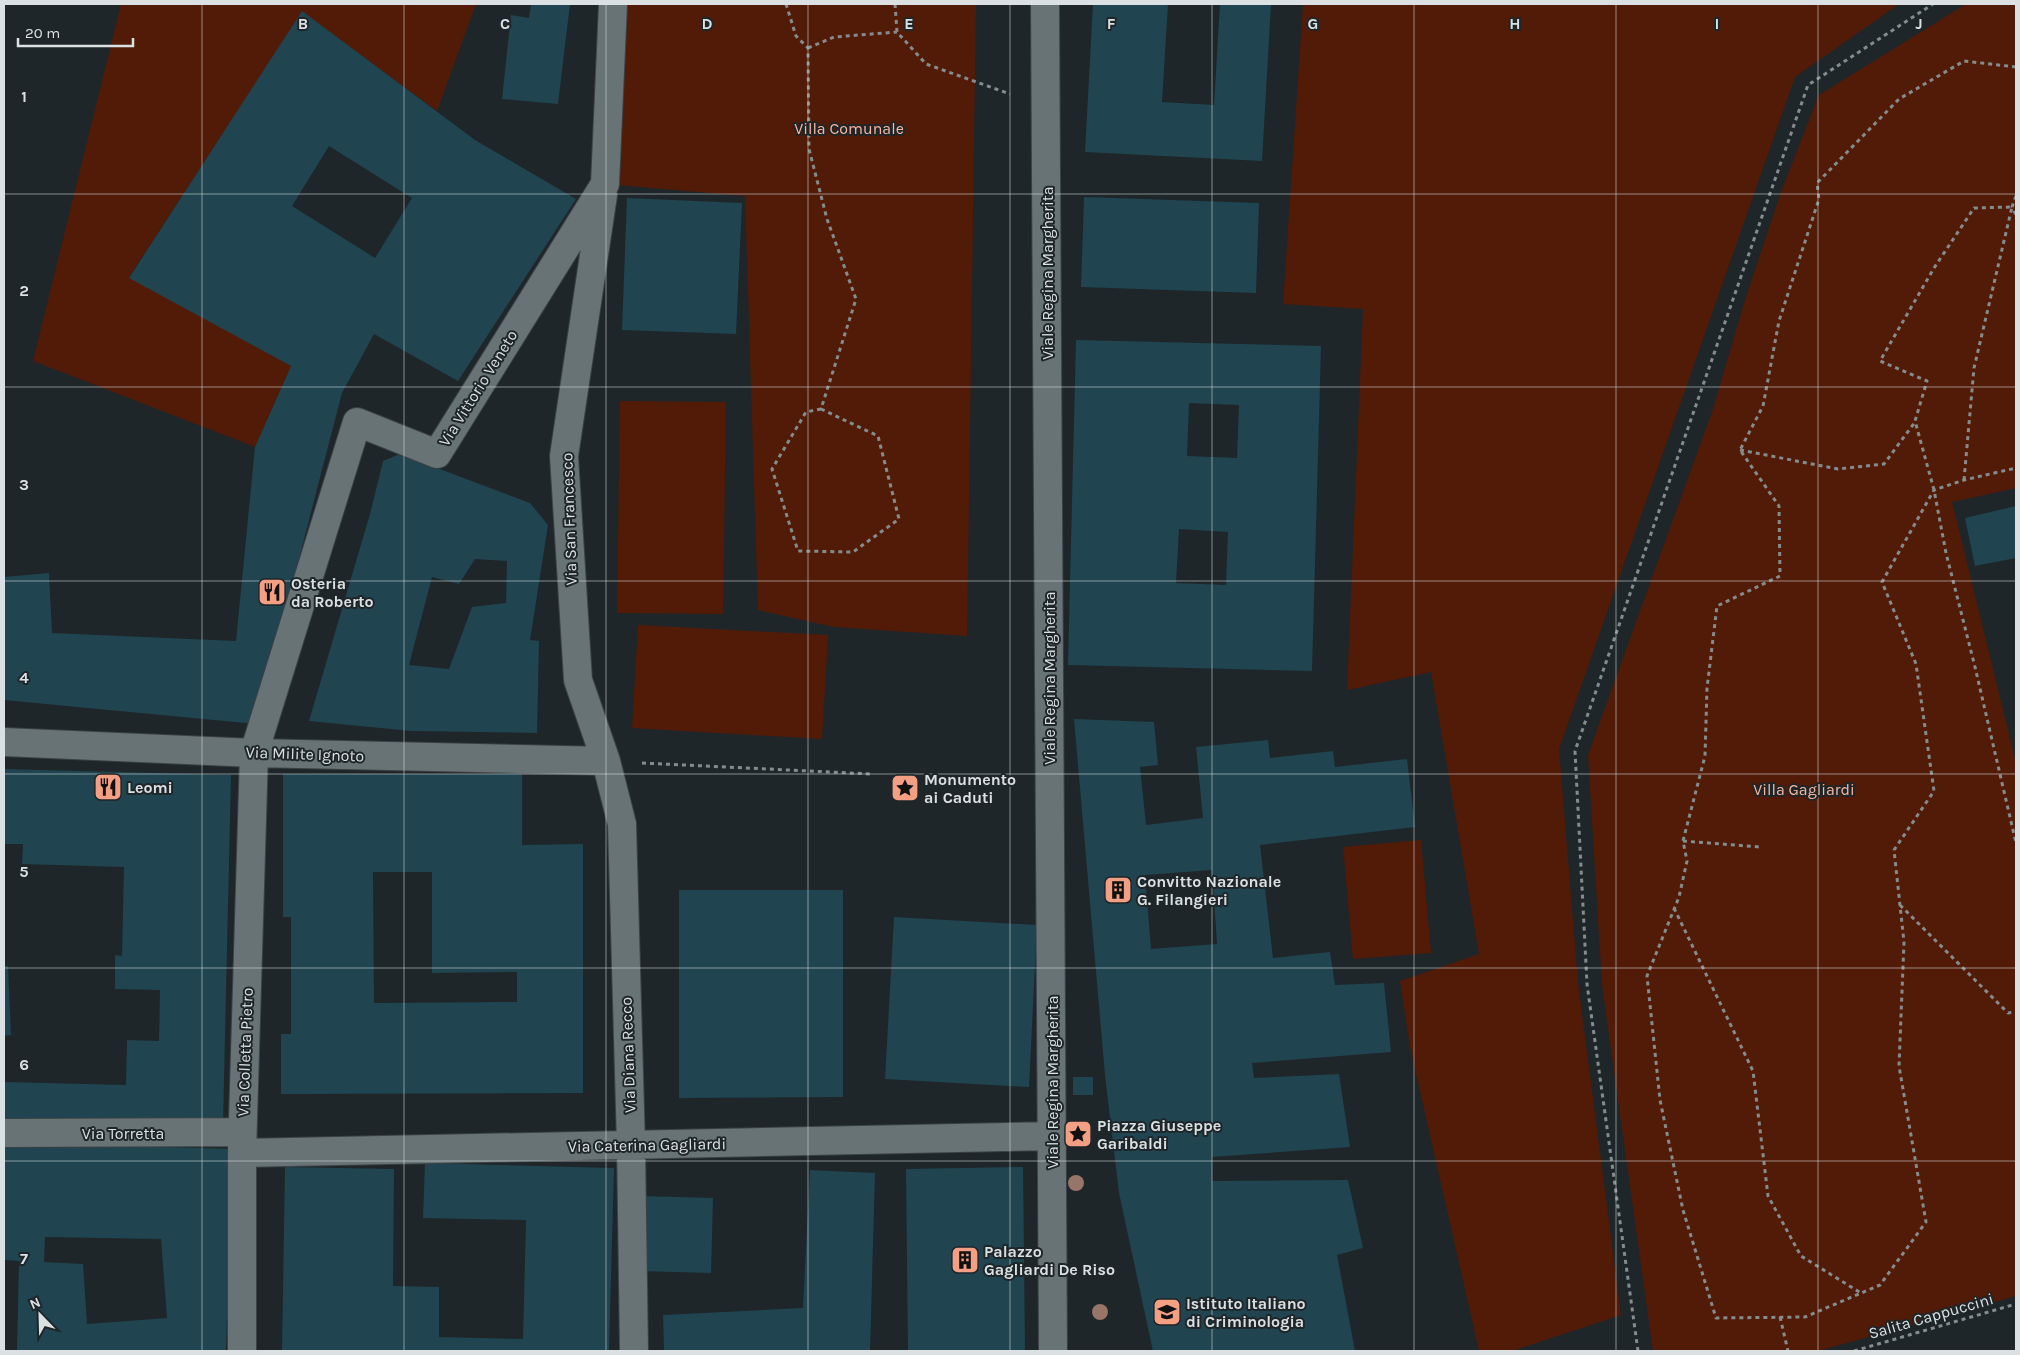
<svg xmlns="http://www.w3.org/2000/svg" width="2020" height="1355" viewBox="0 0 2020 1355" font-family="Karla,sans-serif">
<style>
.green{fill:#521b07}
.building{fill:#204450;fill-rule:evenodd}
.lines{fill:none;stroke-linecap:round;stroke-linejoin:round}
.minor-casing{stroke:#3b4144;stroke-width:30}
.path{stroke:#858c8e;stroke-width:3;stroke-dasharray:4 4;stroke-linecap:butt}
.minor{stroke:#687376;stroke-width:28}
.tree{fill:#977569}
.grid{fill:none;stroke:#dbe1e3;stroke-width:1;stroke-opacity:0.55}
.labels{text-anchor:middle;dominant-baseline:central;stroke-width:4;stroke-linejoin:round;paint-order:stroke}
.park-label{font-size:16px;fill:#fab59e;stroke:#1e2629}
.street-label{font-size:16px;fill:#dbe1e3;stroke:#1e2629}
.poi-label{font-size:16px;font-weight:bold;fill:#dbe1e3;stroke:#1e2629;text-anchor:start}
.grid-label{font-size:16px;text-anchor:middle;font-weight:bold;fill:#dbe1e3;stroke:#1e2629;stroke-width:4;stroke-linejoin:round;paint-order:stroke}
</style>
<rect width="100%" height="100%" fill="#1e2629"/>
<!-- green -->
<path class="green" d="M121,4H476L437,111L302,12L129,277L291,366L255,447L33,361Z
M613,4H976L967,636L834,627L758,610L745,196L605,184Z
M1303,4H1899L1795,77L1559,749L1578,983L1621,1315L1512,1351H1479L1410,1047L1400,981L1479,954L1431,672L1347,690L1363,309L1283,304Z
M1966,4H2016V488L1952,502L2016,763V1296L1818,1351H1653L1602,985L1588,755L1713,409L1745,300L1782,189L1819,95Z
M620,401L726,402L723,614L617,613Z
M638,625L828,635L822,739L632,728Z
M1421,840L1431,953L1353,959L1343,847Z"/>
<!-- building -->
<path class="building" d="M531,4H570L558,104L502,99L511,15L529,18Z
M1093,4H1168L1162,102L1214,105L1220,4H1271L1262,161L1085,152Z
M302,11L475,140L576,199L458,381L374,334L342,393L256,724L4,700V577L49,573L52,633L236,641L255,447L291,366L129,278ZM329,146L412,198L375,258L292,206Z
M1084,197L1259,203L1256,293L1081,287Z
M627,198L742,203L736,334L622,330Z
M1076,340L1321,346L1312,671L1068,665ZM1189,403L1239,405L1237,458L1187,456ZM1179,529L1228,532L1226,585L1176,583Z
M400,454L530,503L548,525L530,640L539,641L537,733L411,731L309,721L370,514L383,461ZM475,559L507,561L506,603L472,607L449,669L409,665L432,577L459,584Z
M2016,506V558L1975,566L1965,518Z
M1074,719L1154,722L1158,765L1140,767L1146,825L1203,818L1196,747L1268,740L1270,758L1333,751L1335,767L1407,759L1415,827L1260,845L1273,958L1330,952L1335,985L1384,983L1391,1052L1252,1063L1254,1078L1339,1074L1350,1147L1212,1157V1181L1348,1180L1363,1248L1337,1255L1355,1351H1153L1119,1193L1105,1075ZM1212,870L1217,944L1151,949L1145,875Z
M4,769L231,775L223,1123L4,1118V1082L126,1085L127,1040L159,1041L160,990L115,989V955L122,956L124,867L22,864L23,844H4Z
M283,774H522V845L583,844V1093L281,1094V1034H291V917H283ZM373,872H432V973L517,972V1002L374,1003Z
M679,890H843V1097L679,1098Z
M894,917L1037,925L1029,1087L885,1079Z
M4,966H8L11,1035L4,1036Z
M1073,1077H1093V1095H1073Z
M4,1142L232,1149L226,1351H17L19,1261L4,1260ZM45,1237L161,1239L167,1318L87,1324L83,1264L44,1262Z
M425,1163L614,1168L609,1351H282L285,1167L394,1169L393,1286L439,1287V1337L523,1339L526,1220L423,1218Z
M1023,1167L1025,1351H908L906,1169Z
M810,1170L875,1173L870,1351H664L663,1315L803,1308Z
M640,1196L713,1198L711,1273L638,1271Z"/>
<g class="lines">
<defs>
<path id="minor" d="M1045,4L1053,1351
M603,195L564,456L578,680L606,761L622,824L631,1145L634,1351
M4,742L254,753L606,761
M4,1133L242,1132
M242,1153L1052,1136
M242,1351V1153L254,753L357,422L437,454L605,184L613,4"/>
</defs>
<!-- minor casing -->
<use href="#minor" class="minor-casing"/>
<!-- path -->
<path class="path" d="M786,4L796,36L808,48L809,149L827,219L856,299L821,409
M895,4L897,32L926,64L1010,94
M808,48L834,37L897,32
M2016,67L1964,61L1899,99L1817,183L1819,199L1779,321L1763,406L1740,450L1779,506L1780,576L1717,606L1707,688L1705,756L1683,841L1687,861L1679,897L1647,976L1660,1100L1683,1210L1716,1318L1805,1317L1880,1285L1926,1222L1899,1066L1904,942L1894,850L1934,791L1916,664L1882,582L1934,490L1964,480L2016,468
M2016,196L2012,207L2016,215
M821,409L878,436L899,519L853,552L798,551L772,469L806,412Z
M1740,450L1838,469L1884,464L1915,422
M1964,480L1974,368L2012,207L1974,208L1934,268L1880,361L1927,381L1915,421L1934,490L1946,553L1975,667L2016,843
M642,763L872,774
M1683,841L1760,847
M1900,905L2008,1013L2016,1012
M1674,908L1753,1071L1768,1196L1801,1256L1861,1293
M1780,1317L1788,1351
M1638,1351L1587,984L1575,751L1808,85L1933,4
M1854,1351L2016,1304"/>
<!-- minor -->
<use href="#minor" class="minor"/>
</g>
<!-- trees -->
<g class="tree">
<circle cx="1076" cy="1183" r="8"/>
<circle cx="1100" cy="1312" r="8"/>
</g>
<!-- grid -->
<path class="grid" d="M202,4V1351M404,4V1351M606,4V1351M808,4V1351M1010,4V1351M1212,4V1351M1414,4V1351M1616,4V1351M1818,4V1351M4,194H2016M4,387H2016M4,581H2016M4,774H2016M4,968H2016M4,1161H2016"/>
<!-- icons -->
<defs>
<symbol id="restaurant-square" viewBox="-11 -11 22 22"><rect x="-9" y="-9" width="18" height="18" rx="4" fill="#f39f83" stroke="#1e2629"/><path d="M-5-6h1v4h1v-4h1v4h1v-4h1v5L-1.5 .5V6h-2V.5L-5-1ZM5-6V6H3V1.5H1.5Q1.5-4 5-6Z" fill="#111"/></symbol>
<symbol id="sight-square" viewBox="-11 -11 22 22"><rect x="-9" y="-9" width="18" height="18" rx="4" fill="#f39f83" stroke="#1e2629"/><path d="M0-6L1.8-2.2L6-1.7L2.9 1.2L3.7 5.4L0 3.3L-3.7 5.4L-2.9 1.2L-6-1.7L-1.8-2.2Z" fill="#111"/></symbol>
<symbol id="building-square" viewBox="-11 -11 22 22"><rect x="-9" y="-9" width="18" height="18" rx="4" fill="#f39f83" stroke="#1e2629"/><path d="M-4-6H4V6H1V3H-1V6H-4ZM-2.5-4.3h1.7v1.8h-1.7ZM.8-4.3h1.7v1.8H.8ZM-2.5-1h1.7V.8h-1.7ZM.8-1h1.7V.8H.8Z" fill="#111"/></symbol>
<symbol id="university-square" viewBox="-11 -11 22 22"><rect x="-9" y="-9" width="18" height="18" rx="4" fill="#f39f83" stroke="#1e2629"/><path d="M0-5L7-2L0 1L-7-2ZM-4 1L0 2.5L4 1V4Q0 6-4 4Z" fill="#111"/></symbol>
</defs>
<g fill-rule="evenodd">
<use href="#restaurant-square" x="256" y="576" width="32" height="32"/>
<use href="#restaurant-square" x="92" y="771" width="32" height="32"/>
<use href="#sight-square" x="889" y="772" width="32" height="32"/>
<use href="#building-square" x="1102" y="874" width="32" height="32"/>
<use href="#sight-square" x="1062" y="1118" width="32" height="32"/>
<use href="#building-square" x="949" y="1244" width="32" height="32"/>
<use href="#university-square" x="1151" y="1296" width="32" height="32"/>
</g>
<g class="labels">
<!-- park labels -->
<g class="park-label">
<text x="849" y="128">Villa Comunale</text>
<text x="1804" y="789">Villa Gagliardi</text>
</g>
<!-- street labels -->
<g class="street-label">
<text transform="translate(1047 273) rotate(-90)">Viale Regina Margherita</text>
<text transform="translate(478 388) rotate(-58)">Via Vittorio Veneto</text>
<text transform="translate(569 519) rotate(-92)">Via San Francesco</text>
<text transform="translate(1049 678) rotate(-90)">Viale Regina Margherita</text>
<text transform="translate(305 754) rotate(2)">Via Milite Ignoto</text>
<text transform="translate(245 1052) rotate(-88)">Via Colletta Pietro</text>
<text transform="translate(628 1055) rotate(-92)">Via Diana Recco</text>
<text transform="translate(1052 1082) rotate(-90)">Viale Regina Margherita</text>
<text x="123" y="1133">Via Torretta</text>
<text transform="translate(647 1145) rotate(-1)">Via Caterina Gagliardi</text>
<text transform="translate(1931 1316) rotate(-16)">Salita Cappuccini</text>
</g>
<!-- poi labels -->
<g class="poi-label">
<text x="291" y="583">Osteria<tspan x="291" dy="18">da Roberto</tspan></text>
<text x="924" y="779">Monumento<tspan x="924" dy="18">ai Caduti</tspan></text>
<text x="127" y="787">Leomi</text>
<text x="1137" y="881">Convitto Nazionale<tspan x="1137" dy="18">G. Filangieri</tspan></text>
<text x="1097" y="1125">Piazza Giuseppe<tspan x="1097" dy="18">Garibaldi</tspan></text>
<text x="984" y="1251">Palazzo<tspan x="984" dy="18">Gagliardi De Riso</tspan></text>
<text x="1186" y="1303">Istituto Italiano<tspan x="1186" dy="18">di Criminologia</tspan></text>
</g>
</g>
<g class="grid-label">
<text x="303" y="29">B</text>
<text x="505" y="29">C</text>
<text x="707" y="29">D</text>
<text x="909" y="29">E</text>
<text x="1111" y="29">F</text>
<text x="1313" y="29">G</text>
<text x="1515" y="29">H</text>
<text x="1717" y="29">I</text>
<text x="1919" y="29">J</text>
<text x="24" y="102">1</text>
<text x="24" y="296">2</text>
<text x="24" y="490">3</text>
<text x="24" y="683">4</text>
<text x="24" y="877">5</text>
<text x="24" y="1070">6</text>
<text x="24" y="1264">7</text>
</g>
<!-- border -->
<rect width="2020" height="1355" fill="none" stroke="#dbe1e3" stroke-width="10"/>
<!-- north arrow -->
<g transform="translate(40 1315) rotate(337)" stroke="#1e2629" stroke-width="4" paint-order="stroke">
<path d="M0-4L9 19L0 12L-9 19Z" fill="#dbe1e3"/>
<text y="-8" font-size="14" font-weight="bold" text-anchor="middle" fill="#dbe1e3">N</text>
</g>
<!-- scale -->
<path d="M18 38v8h115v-8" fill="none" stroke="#dbe1e3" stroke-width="2.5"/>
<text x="25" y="38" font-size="15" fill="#dbe1e3" stroke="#1e2629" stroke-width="4" paint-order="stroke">20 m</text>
</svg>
